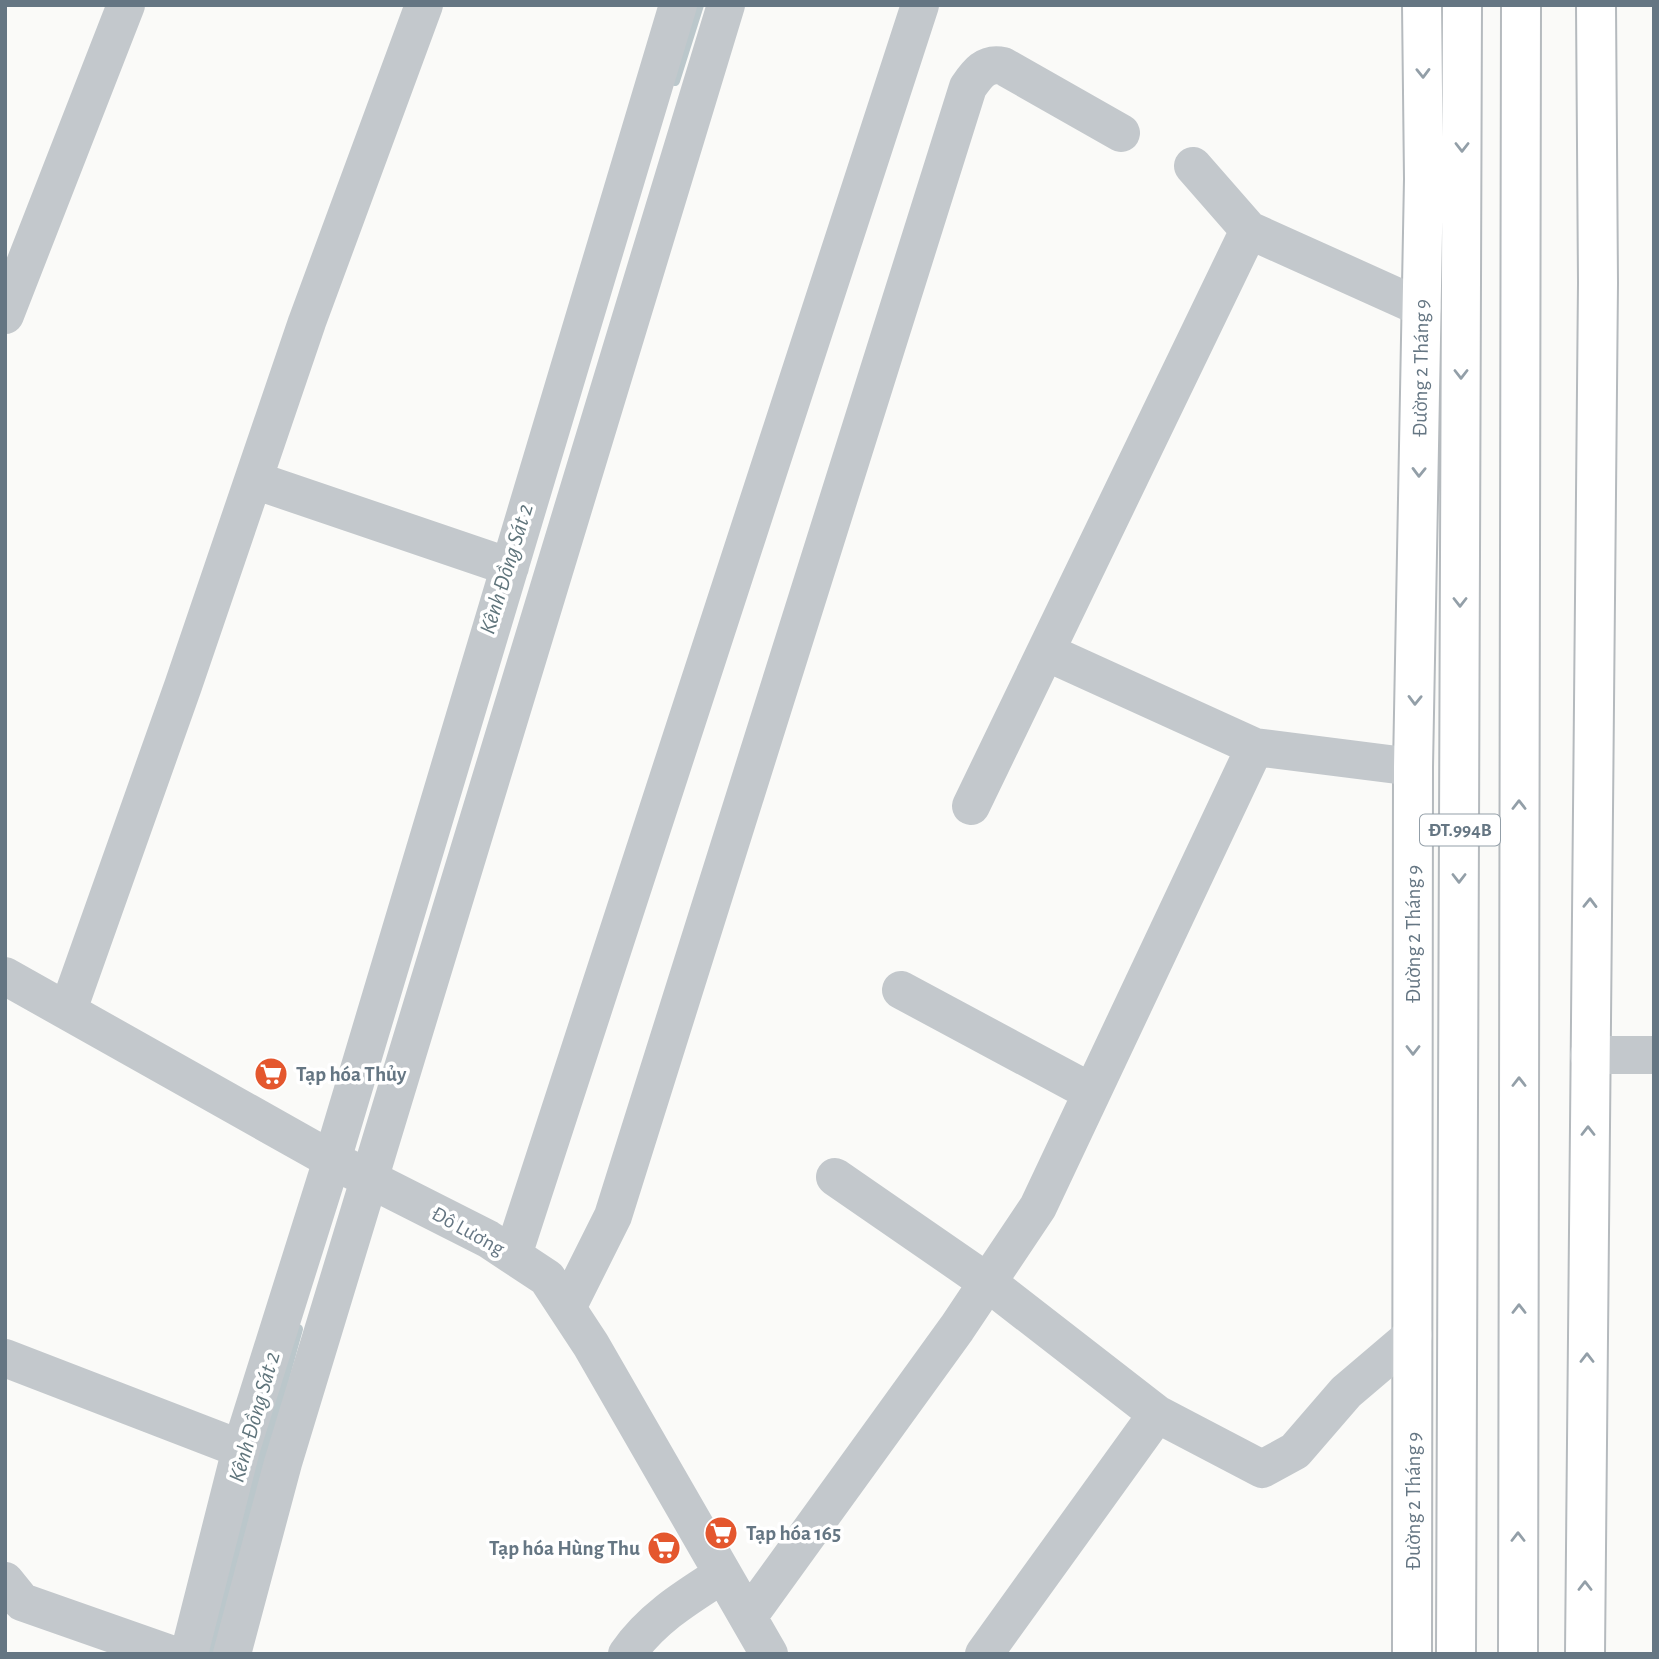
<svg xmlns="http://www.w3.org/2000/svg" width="1659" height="1659" viewBox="0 0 1659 1659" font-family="'Alegreya Sans',sans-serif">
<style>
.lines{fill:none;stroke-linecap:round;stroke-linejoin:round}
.stream{stroke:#bbc7cb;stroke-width:10}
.major-casing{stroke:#b5babe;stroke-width:42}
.minor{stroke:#c3c8cc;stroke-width:38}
.major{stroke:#fff;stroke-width:38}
.oneway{stroke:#939fa8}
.labels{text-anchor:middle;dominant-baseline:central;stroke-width:7;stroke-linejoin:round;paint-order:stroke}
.shield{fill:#fff;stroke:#939fa8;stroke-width:2}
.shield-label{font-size:19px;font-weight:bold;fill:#657683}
.street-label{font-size:21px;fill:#657683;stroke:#fff}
.poi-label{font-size:21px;font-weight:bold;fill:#657683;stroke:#fff;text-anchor:start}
.water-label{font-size:23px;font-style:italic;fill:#60757c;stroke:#fff}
</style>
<rect width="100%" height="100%" fill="#fafaf8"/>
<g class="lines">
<!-- stream -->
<path class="stream" d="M675,81L699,5
M209,1652L298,1329"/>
<defs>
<path id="major" d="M1412,1654L1413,767L1424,179L1422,5
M1456,1654L1462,5
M1518,1654L1521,5
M1585,1654L1598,283L1596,5"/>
</defs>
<!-- major casing -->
<use href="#major" class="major-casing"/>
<!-- minor -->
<path class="minor" d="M1193,166L1249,230
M5,315L126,5
M254,480L510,567
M1046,652L1255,747L1413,767
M971,806L1249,230L1422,308
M5,976L332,1160L488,1239L547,1278L591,1345L769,1654
M901,990L1091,1092
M68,1010L183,686L307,322L424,5
M1589,1055H1654
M835,1177L987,1282L1157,1414L1262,1469L1295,1451L1346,1392L1413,1335
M513,1255L920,5
M567,1308L613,1216L968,87C977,74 985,62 1003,66L1121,133
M5,1358L241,1449
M5,1581L22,1602L170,1654
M748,1617L957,1328L1038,1207L1255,747
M189,1654L241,1449L332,1160L678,5
M232,1654L283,1463L726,5
M627,1654C652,1618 687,1597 723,1574
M984,1654L1157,1414"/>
<!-- major -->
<use href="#major" class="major"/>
</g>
<!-- one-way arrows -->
<defs><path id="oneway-chevron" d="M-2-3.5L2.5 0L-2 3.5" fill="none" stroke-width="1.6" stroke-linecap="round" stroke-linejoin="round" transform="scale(1.75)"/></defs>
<g class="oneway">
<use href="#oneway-chevron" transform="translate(1423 73) rotate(89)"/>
<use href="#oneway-chevron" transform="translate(1462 147) rotate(90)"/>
<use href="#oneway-chevron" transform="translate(1461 374) rotate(90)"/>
<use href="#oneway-chevron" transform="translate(1419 472) rotate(91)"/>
<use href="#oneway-chevron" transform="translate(1460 602) rotate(90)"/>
<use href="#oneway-chevron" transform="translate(1415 700) rotate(91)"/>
<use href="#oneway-chevron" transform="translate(1519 805) rotate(-90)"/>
<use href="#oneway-chevron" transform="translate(1459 878) rotate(90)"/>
<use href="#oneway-chevron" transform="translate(1590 903) rotate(-89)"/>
<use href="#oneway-chevron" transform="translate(1413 1050) rotate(90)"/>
<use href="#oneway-chevron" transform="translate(1519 1082) rotate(-90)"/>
<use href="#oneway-chevron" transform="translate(1588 1131) rotate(-90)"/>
<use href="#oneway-chevron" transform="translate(1519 1309) rotate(-90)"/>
<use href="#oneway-chevron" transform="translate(1587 1358) rotate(-90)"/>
<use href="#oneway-chevron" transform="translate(1518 1537) rotate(-90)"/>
<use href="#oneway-chevron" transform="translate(1585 1586) rotate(-90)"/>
</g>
<!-- icons -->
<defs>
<symbol id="supermarket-disc" viewBox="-11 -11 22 22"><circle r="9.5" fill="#e4572e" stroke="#fff"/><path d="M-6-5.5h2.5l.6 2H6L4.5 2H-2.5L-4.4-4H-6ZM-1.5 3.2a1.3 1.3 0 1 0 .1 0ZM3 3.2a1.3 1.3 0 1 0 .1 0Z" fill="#fff"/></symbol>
</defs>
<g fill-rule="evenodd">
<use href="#supermarket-disc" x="252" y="1055" width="38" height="38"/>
<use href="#supermarket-disc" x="702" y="1514" width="38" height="38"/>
<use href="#supermarket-disc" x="645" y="1529" width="38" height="38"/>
</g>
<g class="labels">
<!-- shield labels -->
<rect class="shield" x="1420" y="814.5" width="80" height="31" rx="5"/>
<g class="shield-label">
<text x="1460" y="830">ĐT.994B</text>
</g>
<!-- street labels -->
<g class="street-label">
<text transform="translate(1421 368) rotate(-89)">Đường 2 Tháng 9</text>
<text transform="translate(1413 934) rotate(-90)">Đường 2 Tháng 9</text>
<text transform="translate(468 1231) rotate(29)">Đô Lương</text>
<text transform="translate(1413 1501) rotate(-90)">Đường 2 Tháng 9</text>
</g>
<!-- poi labels -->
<g class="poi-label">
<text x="296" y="1074">Tạp hóa Thủy</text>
<text x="746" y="1533">Tạp hóa 165</text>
<text x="640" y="1548" text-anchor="end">Tạp hóa Hùng Thu</text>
</g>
<!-- water labels -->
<g class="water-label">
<text transform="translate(507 569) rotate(-73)">Kênh Đồng Sát 2</text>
<text transform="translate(255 1417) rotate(-74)">Kênh Đồng Sát 2</text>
</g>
</g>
<!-- border -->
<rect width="1659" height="1659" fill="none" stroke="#657683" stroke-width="14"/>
</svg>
